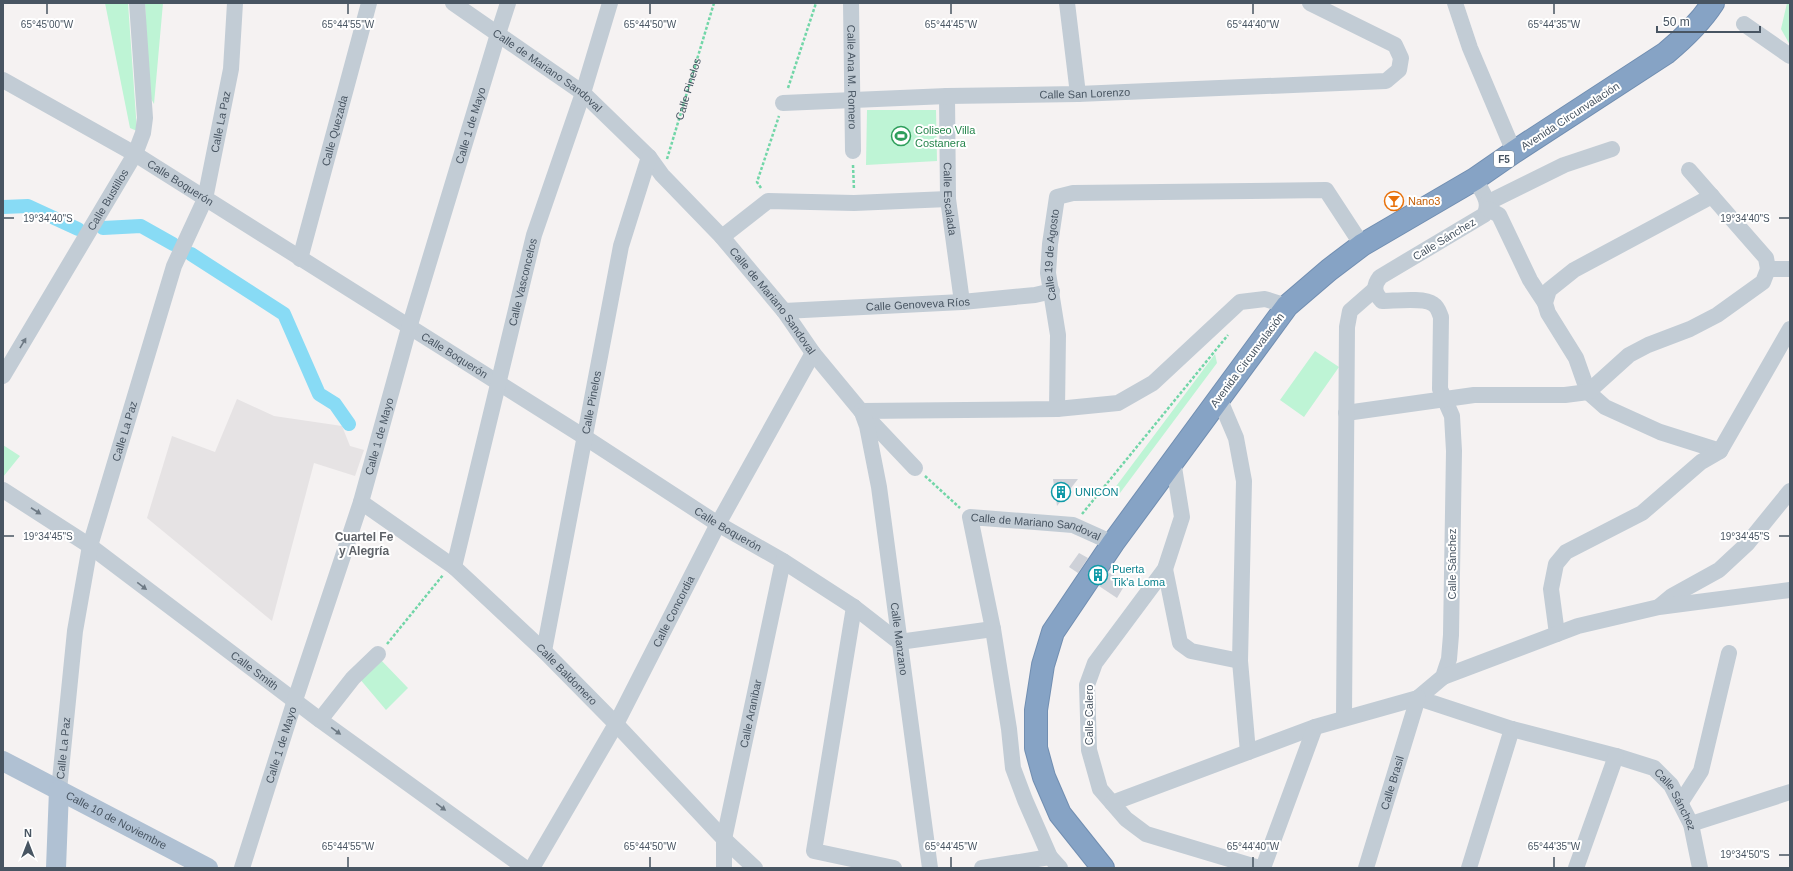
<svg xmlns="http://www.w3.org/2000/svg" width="1793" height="871" viewBox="0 0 1793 871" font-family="Arial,sans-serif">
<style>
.education{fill:#e6e3e4}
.green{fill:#bef4d5}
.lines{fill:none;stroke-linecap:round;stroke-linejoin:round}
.canal{stroke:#88dbf5;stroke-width:14}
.building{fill:#ced1d8}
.highway-casing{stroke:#718eb1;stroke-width:24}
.path{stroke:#72d6a8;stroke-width:2.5;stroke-dasharray:3 2;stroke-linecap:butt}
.minor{stroke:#c2ccd5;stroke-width:16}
.major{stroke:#b0c1d3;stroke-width:20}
.highway{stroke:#86a3c5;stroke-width:22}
.oneway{fill:#6d7984}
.ticks{fill:none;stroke:#485562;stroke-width:1.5}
.labels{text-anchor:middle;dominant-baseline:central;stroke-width:4;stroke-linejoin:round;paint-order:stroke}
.shield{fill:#fff;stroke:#7f8891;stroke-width:1}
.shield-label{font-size:10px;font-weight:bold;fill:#485562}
.street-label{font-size:11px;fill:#485562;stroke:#fff}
.leisure-label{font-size:11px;fill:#27864d;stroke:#fff;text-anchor:start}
.food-label{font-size:11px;fill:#c56008;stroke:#fff;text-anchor:start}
.culture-label{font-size:11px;fill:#0d838f;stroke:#fff;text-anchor:start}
.neighbourhood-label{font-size:12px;font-weight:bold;fill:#5e6268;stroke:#fff}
.ticks-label{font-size:10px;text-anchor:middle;fill:#485562;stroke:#fff;stroke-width:4;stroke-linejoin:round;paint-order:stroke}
</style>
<rect width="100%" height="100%" fill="#f5f2f2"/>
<!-- education -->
<path class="education" d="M237,399L274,416L342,426L350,446L364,450L355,476L314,463L272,621L147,518L172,436L215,452Z"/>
<!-- green -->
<path class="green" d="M105,3H128L137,131L130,128Z
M145,3H163L154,104L149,95Z
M1787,3H1790V45L1781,29Z
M867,110H936L937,161L866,165Z
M1315,351L1339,367L1304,417L1280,400Z
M1215,354L1217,363L1117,497L1114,489Z
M3,445L20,456L3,477Z
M379,658L408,688L386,710L359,678Z"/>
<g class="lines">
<!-- canal -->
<path class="canal" d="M3,207L28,206L78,229
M103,228L141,226L173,244
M191,254L284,314L319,394L335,404L349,424"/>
</g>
<!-- building -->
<path class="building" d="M1053,479H1078L1057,506Z
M1079,553L1088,558L1078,573L1069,567Z
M1108,572L1126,583L1117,598L1099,586Z"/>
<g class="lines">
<defs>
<path id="highway" d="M1103,868L1060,814L1044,777L1036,748V710L1043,665L1053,632L1113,543L1287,306L1329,270L1362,245L1475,179L1514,152L1666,53C1684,38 1700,23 1713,3"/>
</defs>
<!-- highway casing -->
<use href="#highway" class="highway-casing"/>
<!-- path -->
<g class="path">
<path d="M788,88L816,3"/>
<path id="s1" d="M667,159L714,3"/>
<path d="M853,165L854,190"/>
<path d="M761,188L757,182L779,116"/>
<path d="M925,476L960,508"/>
<path d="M1082,514L1228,335"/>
<path d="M387,644L443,575"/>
</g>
<!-- minor -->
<g class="minor">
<path id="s2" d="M453,3L583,93L649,157L662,175L722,237L784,311L813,353L861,411L915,468"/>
<path id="s3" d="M851,3L853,151"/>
<path d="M1067,3L1078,94"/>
<path d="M1455,3L1470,48L1514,152"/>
<path d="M1744,24L1790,56"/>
<path id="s4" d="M3,80L135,154L586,438L718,524L783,561L854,607L899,642L993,629"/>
<path id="s5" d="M947,96L948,199L962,302"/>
<path id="s6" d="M783,103L947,96L1078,94L1386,81L1399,70L1401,58L1395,45L1310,3"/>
<path id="s7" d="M1475,179C1481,191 1492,202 1484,215L1380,277C1373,286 1374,293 1382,301C1394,301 1424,297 1433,304C1438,307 1439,312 1441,317L1440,389L1452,416L1454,451L1451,635L1449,659L1443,677L1418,698L1512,729L1616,756L1654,768L1671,785L1691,824L1700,868"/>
<path d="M1712,196L1574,270L1549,290L1545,303L1548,313L1576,358L1588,392L1605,407L1660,432L1720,451"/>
<path d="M1487,203L1564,165L1612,149"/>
<path d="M1488,209L1499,215L1530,280L1545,303"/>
<path d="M722,237L768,201L854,203L948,199"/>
<path id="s8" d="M300,259L369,3"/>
<path d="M1768,269H1790"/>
<path id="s9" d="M784,311L962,302L1035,295L1052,291"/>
<path id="s10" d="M3,376L135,154L143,133L145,118L137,3"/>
<path d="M1219,398L1236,438L1244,481L1240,661L1248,752"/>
<path id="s11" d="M1057,409L1058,335L1048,273L1050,244L1057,197L1073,193L1326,190L1362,245"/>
<path d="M861,411L1057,409L1118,403L1153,383L1240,302L1265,299L1287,306"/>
<path d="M1346,413L1474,395H1565L1588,392L1629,355L1648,345L1690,329L1717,315L1763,282L1768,269L1766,258L1689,170"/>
<path id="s12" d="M863,415L867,426L879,487L930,868"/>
<path d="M1173,461L1182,517L1165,569L1095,663L1087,685L1089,750L1100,789L1126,819L1146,834L1259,868"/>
<path id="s13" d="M3,490L90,546L320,720L525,868"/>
<path id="s14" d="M361,502L454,567L544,651L616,724L724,839L755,868"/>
<path id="s15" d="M454,567L534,235L583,93L610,3"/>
<path d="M1165,569L1180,643L1191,651L1240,661"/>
<path d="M1660,606L1672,596L1719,570L1747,544L1790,491"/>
<path d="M854,607L814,851L894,868"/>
<path d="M1557,634L1551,589L1556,564L1566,552L1642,513L1701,462L1720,451L1790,329"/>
<path id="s16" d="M544,651L621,246L649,157"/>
<path d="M1443,677L1578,626L1659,607L1790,590"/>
<path d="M1344,718L1347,327L1350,311L1374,290"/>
<path d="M320,720L353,678L378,654"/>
<path id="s17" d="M59,790L75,631L90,546L174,266L205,199L231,69L235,3"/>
<path d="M1681,802L1701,771L1729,653"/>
<path d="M1112,803L1315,727L1418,698"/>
<path d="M1691,824L1790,792"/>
<path id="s18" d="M242,868L295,700L361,502L409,328L498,34L508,3"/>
<path id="s19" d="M532,868L616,724L718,524L813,353"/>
<path id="s20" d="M724,868V839L783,561"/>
<path d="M982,868L1050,857"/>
<path id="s21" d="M1060,868L1050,857L1025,800L1013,768L1009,729L993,629L970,517L1073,525L1113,543"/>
<path d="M1263,868L1315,727"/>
<path id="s22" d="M1366,868L1418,698"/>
<path d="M1469,868L1512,729"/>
<path d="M1576,868L1616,756"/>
</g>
<!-- major -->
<g class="major">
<path id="s23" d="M3,761L208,868"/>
<path d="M56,868L59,790"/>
</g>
<!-- highway -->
<use href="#highway" class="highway"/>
</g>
<!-- one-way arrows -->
<defs><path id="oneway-solid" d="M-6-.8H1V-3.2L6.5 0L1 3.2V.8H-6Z"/></defs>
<g class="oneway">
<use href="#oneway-solid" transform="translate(23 343) rotate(-59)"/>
<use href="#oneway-solid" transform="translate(36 511) rotate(33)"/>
<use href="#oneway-solid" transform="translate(142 586) rotate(37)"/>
<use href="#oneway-solid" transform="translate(336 731) rotate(36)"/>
<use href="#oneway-solid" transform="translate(441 807) rotate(36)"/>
</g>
<!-- ticks -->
<path class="ticks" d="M47,4V14M348,4V14M650,4V14M951,4V14M1253,4V14M1554,4V14M4,218H14M1779,218H1789M4,536H14M1779,536H1789M1779,855H1789M348,857V867M650,857V867M951,857V867M1253,857V867M1554,857V867"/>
<!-- icons -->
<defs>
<symbol id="stadium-ring" viewBox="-11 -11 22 22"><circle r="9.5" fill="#fff" stroke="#2e9e5b" stroke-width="1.5"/><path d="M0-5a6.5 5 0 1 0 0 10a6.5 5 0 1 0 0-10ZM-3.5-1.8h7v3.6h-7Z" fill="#2e9e5b"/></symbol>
<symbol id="bar-ring" viewBox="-11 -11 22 22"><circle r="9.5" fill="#fff" stroke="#e8710a" stroke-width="1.5"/><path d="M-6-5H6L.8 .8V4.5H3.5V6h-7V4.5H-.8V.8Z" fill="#e8710a"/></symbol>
<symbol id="building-ring" viewBox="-11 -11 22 22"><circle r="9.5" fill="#fff" stroke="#0f9aa8" stroke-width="1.5"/><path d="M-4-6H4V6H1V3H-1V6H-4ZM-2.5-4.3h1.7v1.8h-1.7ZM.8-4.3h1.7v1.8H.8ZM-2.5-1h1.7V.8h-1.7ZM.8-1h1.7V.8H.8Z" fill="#0f9aa8"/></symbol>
</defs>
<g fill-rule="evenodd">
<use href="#stadium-ring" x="890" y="125" width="22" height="22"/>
<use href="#bar-ring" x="1383" y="190" width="22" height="22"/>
<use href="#building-ring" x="1050" y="481" width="22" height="22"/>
<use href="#building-ring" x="1087" y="564" width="22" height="22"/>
</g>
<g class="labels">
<!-- shield labels -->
<rect class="shield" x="1494" y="151" width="20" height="16" rx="3"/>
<g class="shield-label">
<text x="1504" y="159">F5</text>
</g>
<!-- street labels -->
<g class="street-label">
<text stroke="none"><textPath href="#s2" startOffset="116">Calle de Mariano Sandoval</textPath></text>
<text stroke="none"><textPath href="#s3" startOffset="74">Calle Ana M. Romero</textPath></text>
<text stroke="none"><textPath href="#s1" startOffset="73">Calle Pinelos</textPath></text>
<text stroke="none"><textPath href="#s6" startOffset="302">Calle San Lorenzo</textPath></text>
<text transform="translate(1570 116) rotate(-33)">Avenida Circunvalación</text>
<text stroke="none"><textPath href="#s17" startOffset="691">Calle La Paz</textPath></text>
<text stroke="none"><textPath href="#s18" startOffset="777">Calle 1 de Mayo</textPath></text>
<text stroke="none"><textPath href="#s8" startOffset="133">Calle Quezada</textPath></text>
<text stroke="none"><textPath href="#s4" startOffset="205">Calle Boquerón</textPath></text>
<text stroke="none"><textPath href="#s10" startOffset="205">Calle Bustillos</textPath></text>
<text stroke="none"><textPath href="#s5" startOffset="103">Calle Escalada</textPath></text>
<text transform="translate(1444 239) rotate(-31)">Calle Sánchez</text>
<text stroke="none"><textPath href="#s11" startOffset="155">Calle 19 de Agosto</textPath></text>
<text stroke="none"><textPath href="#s15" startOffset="293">Calle Vasconcelos</textPath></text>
<text stroke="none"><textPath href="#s2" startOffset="440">Calle de Mariano Sandoval</textPath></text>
<text stroke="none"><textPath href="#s9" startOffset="134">Calle Genoveva Ríos</textPath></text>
<text stroke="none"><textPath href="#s4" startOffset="529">Calle Boquerón</textPath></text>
<text transform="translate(1247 360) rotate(-53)">Avenida Circunvalación</text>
<text stroke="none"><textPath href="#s16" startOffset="253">Calle Pinelos</textPath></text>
<text stroke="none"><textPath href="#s17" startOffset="366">Calle La Paz</textPath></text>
<text stroke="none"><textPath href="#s18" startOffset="453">Calle 1 de Mayo</textPath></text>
<text stroke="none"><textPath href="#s21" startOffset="433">Calle de Mariano Sandoval</textPath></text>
<text stroke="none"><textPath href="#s4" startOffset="853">Calle Boquerón</textPath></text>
<text transform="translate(1452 564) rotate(-90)">Calle Sánchez</text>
<text stroke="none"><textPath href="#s19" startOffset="293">Calle Concordia</textPath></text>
<text stroke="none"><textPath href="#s12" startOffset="227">Calle Manzano</textPath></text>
<text stroke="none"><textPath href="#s13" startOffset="310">Calle Smith</textPath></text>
<text stroke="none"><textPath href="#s14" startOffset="269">Calle Baldomero</textPath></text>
<text stroke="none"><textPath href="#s20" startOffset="157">Calle Aranibar</textPath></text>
<text transform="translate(1089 715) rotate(-90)">Calle Calero</text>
<text stroke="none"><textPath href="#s18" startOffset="129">Calle 1 de Mayo</textPath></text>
<text stroke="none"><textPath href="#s17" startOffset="42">Calle La Paz</textPath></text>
<text stroke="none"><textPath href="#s22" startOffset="89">Calle Brasil</textPath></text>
<text stroke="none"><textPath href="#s7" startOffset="936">Calle Sánchez</textPath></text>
<text stroke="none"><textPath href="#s23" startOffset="128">Calle 10 de Noviembre</textPath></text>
</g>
<!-- leisure labels -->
<g class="leisure-label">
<text x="915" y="130">Coliseo Villa<tspan x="915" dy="13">Costanera</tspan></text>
</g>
<!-- food labels -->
<g class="food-label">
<text x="1408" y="201">Nano3</text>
</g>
<!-- culture labels -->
<g class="culture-label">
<text x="1075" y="492">UNICON</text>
<text x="1112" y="569">Puerta<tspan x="1112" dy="13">Tik'a Loma</tspan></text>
</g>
<!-- neighbourhood labels -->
<g class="neighbourhood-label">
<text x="364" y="537">Cuartel Fe<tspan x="364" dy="14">y Alegría</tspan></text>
</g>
</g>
<g class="ticks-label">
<text x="47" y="28">65°45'00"W</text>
<text x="348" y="28">65°44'55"W</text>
<text x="650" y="28">65°44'50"W</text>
<text x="951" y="28">65°44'45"W</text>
<text x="1253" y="28">65°44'40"W</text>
<text x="1554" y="28">65°44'35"W</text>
<text x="48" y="222">19°34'40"S</text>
<text x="1745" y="222">19°34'40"S</text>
<text x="48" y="540">19°34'45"S</text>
<text x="1745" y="540">19°34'45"S</text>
<text x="348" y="850">65°44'55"W</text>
<text x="650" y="850">65°44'50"W</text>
<text x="951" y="850">65°44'45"W</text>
<text x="1253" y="850">65°44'40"W</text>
<text x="1554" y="850">65°44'35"W</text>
<text x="1745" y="858">19°34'50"S</text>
</g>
<!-- border -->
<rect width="1793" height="871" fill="none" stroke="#485562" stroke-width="8"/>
<!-- north arrow -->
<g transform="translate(28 843)" stroke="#ffffff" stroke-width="3" paint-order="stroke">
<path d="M0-3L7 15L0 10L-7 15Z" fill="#485562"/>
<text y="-6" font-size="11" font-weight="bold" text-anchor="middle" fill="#485562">N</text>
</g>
<!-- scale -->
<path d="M1657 26v6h103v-6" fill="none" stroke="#485562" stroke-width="2"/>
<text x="1663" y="26" font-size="12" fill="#485562" stroke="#ffffff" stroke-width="3" paint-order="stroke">50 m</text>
</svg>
